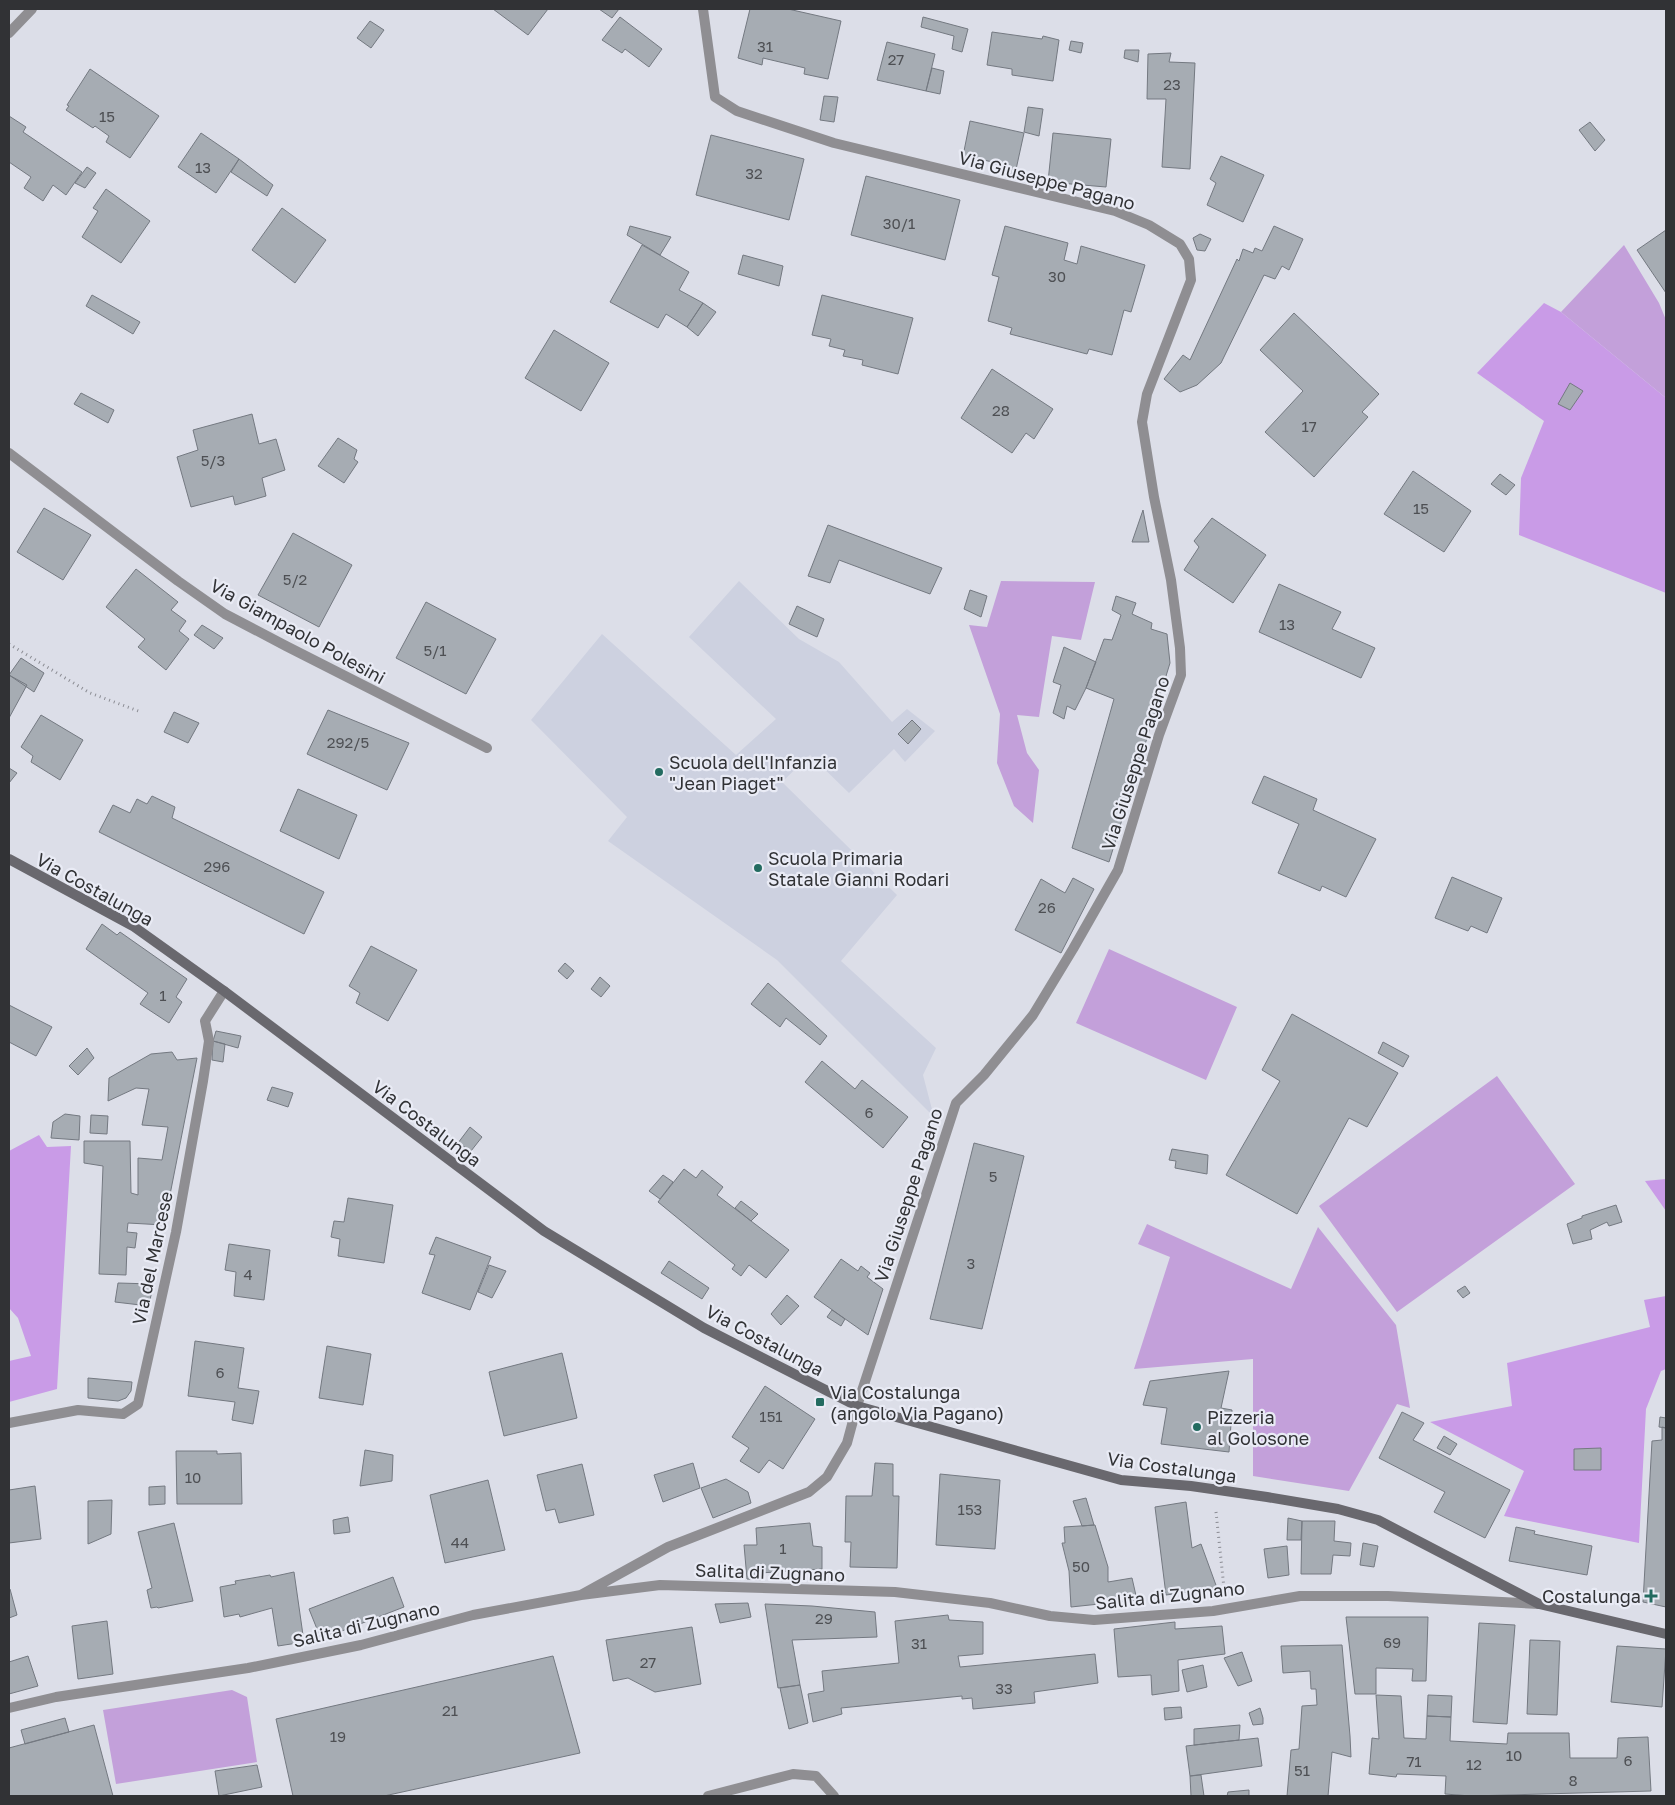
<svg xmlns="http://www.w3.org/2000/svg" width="1675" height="1805" viewBox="0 0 1675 1805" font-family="'Golos Text',sans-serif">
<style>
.built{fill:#cdd1e0}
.green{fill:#c3a0da}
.forest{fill:#c99be7}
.building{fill:#a6acb3;stroke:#747981}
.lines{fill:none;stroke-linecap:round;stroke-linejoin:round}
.path{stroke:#8a8b92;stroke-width:3;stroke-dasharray:1 4;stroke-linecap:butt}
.street{stroke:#8f8e92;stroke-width:10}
.secondary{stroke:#69686e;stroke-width:10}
.poi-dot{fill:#236b60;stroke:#e9ebf5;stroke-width:2}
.labels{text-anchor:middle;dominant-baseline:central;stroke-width:4.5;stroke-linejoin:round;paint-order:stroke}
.number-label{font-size:15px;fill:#4e5054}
.street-label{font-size:18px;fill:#313235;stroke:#e9ebf5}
.poi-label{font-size:18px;fill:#313235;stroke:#e9ebf5;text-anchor:start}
</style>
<rect width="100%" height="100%" fill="#dcdee8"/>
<!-- built -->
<path class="built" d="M739,581L799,639L839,662L892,722L907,709L935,731L905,762L894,749L849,793L810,755L782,782L897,895L841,961L936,1048L923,1075L934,1117L777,960L608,841L627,817L531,720L602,634L736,755L776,719L689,637Z"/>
<!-- green -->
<path class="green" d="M1624,245L1659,303L1666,320V398L1561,312Z
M1001,581L1095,582L1081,640L1052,636L1039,717L1017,715L1027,753L1039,770L1033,823L1014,806L997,763L1000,714L969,625L987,627Z
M1109,949L1237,1007L1206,1080L1076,1023Z
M1497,1076L1575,1184L1397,1312L1319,1206Z
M1147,1224L1291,1289L1318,1227L1396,1325L1410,1408L1397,1404L1349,1491L1253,1476V1359L1134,1369L1170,1257L1138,1244Z
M232,1690L247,1697L257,1762L116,1784L103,1710Z"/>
<!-- forest -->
<path class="forest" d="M1544,303L1561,312L1666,398V593L1519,535L1521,478L1544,421L1477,373Z
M39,1135L47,1147L71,1146L57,1389L9,1402V1361L31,1356L18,1318L9,1308V1151Z
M1666,1179V1211L1645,1181Z
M1666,1296V1369L1661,1371L1646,1409L1639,1543L1504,1516L1524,1471L1430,1422L1512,1406L1507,1363L1650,1327L1644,1300Z"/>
<!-- building -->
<path class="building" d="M493,9H548L528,35Z
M599,9H619L612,18Z
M750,9H788L841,21L828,79L804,74L805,68L763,58L762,65L738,58Z
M620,17L662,49L649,67L625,49L622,53L602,40Z
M923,17L968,29L962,52L952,49L954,36L921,27Z
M370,21L384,30L371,48L357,38Z
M992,32L1042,39L1043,36L1059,40L1053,81L1012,75V69L987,65Z
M1071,41L1083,43L1081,53L1069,50Z
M887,42L935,54L926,91L877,80Z
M1125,50H1139L1138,62L1124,58Z
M1171,53L1169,62L1195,63L1190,169L1162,167L1166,99H1147L1148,54Z
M932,68L944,71L940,94L926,91Z
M90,69L159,116L130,158L106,142L109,136L95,126L93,128L66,110L69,106L67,105Z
M824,96L838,97L834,122L820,120Z
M1028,107L1043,109L1039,136L1024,132Z
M9,116L26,127L23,132L82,172L66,195L53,185L43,201L24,188L31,177L9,162Z
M970,121L1024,133L1015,174L992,170L993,162L963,156Z
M1590,122L1605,140L1595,151L1579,130Z
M201,133L239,159L216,193L178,167Z
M1053,133L1111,139L1106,187L1048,182Z
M711,135L804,159L789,220L696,195Z
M1221,156L1264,175L1243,222L1207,205L1216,183L1210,179Z
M239,159L273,185L267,196L231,172Z
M87,167L96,173L85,188L75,183Z
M866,176L960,200L945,260L851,235Z
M106,189L150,221L121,263L82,237L98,211L93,208Z
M282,208L326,240L295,283L252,250Z
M630,226L671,237L660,255L627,235Z
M1005,226L1068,243L1064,260L1077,264L1081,246L1145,265L1131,312L1124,310L1112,355L1089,349L1087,354L1010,334L1012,328L988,321L999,277L992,275Z
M1274,226L1303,239L1289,270L1282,266L1275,279L1264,275L1221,363L1197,385L1180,392L1164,379L1183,355L1190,360L1237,259L1239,261L1243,249L1253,253L1255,248L1262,251Z
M1666,230V293L1637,250Z
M1200,234L1211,239L1205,251L1197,250L1193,238Z
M642,245L689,272L679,290L703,303L687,327L666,314L658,328L610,302Z
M743,255L783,266L779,286L738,274Z
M92,295L140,322L133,334L86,306Z
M822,295L913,318L898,374L862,365L863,360L843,356L845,350L829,346L831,339L812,335Z
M703,303L716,312L698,336L687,327Z
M1294,313L1379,394L1362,412L1368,417L1314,477L1265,432L1303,391L1260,350Z
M554,330L609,363L581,411L525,378Z
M992,369L1053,409L1034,439L1026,433L1012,453L961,418Z
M1570,383L1583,391L1570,410L1558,404Z
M81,393L114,410L108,423L74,404Z
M252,414L259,444L276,439L285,470L262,478L266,496L235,505L233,496L191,507L177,457L198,450L193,430Z
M338,438L357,450L354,459L358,462L344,483L318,466Z
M1413,471L1471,511L1444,552L1384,514Z
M1500,474L1515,485L1506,495L1491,484Z
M44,508L91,535L63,580L17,552Z
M1143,510L1149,542H1132Z
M1212,518L1266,555L1233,603L1184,570L1199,547L1194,541Z
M828,525L942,568L930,594L839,560L830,583L808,576Z
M293,533L352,565L319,627L258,595Z
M136,569L178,602L171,610L186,621L179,631L189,639L166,670L138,647L145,639L106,607Z
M1279,584L1341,612L1332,629L1375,648L1361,678L1259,632Z
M970,590L987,596L981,617L964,609Z
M1116,596L1136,603L1132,614L1152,623L1151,629L1167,634L1170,663L1109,862L1072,848L1114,699L1086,688L1104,639L1112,640L1121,615L1112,610Z
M426,602L496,639L466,694L396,658Z
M797,606L824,619L817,637L789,624Z
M202,625L223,638L214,649L194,635Z
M1064,647L1096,662L1086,688L1075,710L1067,706L1064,719L1053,713L1061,685L1053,682Z
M21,658L44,673L34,692L9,675Z
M9,675L27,685L9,718Z
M328,710L409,743L387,790L307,754Z
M174,712L199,723L188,743L164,732Z
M41,715L83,740L60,780L31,762L33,756L21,747Z
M912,720L921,729L908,744L898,734Z
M9,768L17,773L9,783Z
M1264,776L1317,799L1313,810L1376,839L1346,897L1322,886L1320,891L1278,873L1299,824L1252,803Z
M298,789L357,815L339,859L280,831Z
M152,796L175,807L172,818L324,892L304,934L99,832L113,805L130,813L137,799L147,804Z
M1452,877L1502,898L1487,933L1471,926L1468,931L1435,918Z
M1073,878L1094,889L1061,953L1015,930L1041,879L1065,893Z
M102,924L117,935L120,932L187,979L176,997L182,1002L169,1023L140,1004L148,993L86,949Z
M371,946L417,970L388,1021L356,1003L360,993L349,986Z
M565,963L574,971L567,979L558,971Z
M600,977L610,986L601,997L591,989Z
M768,983L827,1036L820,1045L786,1018L780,1027L751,1004Z
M9,1005L52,1027L36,1056L9,1042Z
M1292,1014L1398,1073L1367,1127L1349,1118L1297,1214L1226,1175L1280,1081L1262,1070Z
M216,1031L241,1036L238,1048L213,1041Z
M213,1041L225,1044L223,1062L212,1060Z
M1383,1042L1409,1056L1403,1067L1378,1053Z
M87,1048L94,1058L78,1075L69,1066Z
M172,1052L177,1060L197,1058L164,1225L128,1223L127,1232L137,1233L135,1248L127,1247L126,1275L99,1274L103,1166L84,1163V1141H130L131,1193L138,1195V1158L162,1160L168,1127L142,1125L149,1089L136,1088L108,1101L109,1078L151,1054Z
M822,1061L855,1089L862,1080L908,1117L883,1148L805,1082Z
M272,1087L293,1093L288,1107L267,1100Z
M65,1114L80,1116L79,1140L51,1138L53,1122Z
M91,1115L108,1116L107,1134L90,1133Z
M470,1127L482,1137L471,1151L458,1143Z
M974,1143L1024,1156L982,1329L930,1319Z
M1172,1149L1208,1155L1207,1174L1175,1168L1176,1161L1169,1160Z
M684,1169L696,1178L702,1170L723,1187L717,1195L789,1250L766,1278L749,1265L741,1276L732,1269L735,1265L658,1202Z
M663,1175L673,1182L660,1199L649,1191Z
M348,1198L393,1205L384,1263L338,1256L340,1239L331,1237L334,1221L344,1222Z
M741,1201L758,1214L751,1221L735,1208Z
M1616,1205L1622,1222L1609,1226L1607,1222L1590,1230L1592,1239L1573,1244L1567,1224L1582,1218V1216Z
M436,1237L491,1257L470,1310L422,1293L435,1255L429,1254Z
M229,1244L270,1250L264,1300L234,1296L236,1272L225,1270Z
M841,1259L858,1271L861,1266L870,1273L867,1277L883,1289L868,1335L814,1297Z
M669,1261L709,1288L702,1299L661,1273Z
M489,1265L506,1271L492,1298L478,1292Z
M118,1283L153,1284L149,1306L115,1302Z
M1465,1286L1470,1293L1463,1298L1457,1291Z
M787,1295L799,1306L781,1325L771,1314Z
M832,1310L845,1319L841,1326L827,1317Z
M195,1341L244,1348L238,1388L259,1391L253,1424L232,1420L235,1402L188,1396Z
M327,1346L371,1354L363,1405L319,1398Z
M562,1353L577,1418L504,1436L489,1372Z
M1229,1371L1221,1408L1232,1410L1229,1452L1161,1444L1167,1408L1143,1405L1150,1381Z
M88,1378L132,1382L131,1391L126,1398L118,1401L88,1398Z
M765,1386L815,1419L783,1469L769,1460L759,1473L740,1461L749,1448L732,1437Z
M1402,1412L1424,1423L1413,1440L1510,1490L1485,1538L1434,1512L1445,1492L1379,1458Z
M1660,1417L1666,1418V1428L1659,1427Z
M1662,1427L1666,1428V1607L1643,1602L1652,1441L1662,1440Z
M1444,1436L1457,1444L1450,1455L1437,1448Z
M1601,1448V1470H1574V1449Z
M365,1450L393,1455L392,1481L360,1486Z
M176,1451H217V1454L241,1453L242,1504H177Z
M693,1463L700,1488L663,1502L654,1475Z
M875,1463L893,1464V1496H899L897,1568L850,1567L851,1542H845L846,1496H872Z
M582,1464L594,1515L559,1523L555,1509L546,1511L537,1475Z
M940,1474L1000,1480L995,1549L936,1545Z
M726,1479L748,1492L751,1503L713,1518L701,1488Z
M488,1480L505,1550L445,1563L430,1495Z
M35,1486L41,1539L9,1543V1490Z
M165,1486V1504L149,1505V1487Z
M1086,1498L1094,1525L1082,1526L1073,1501Z
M112,1500L111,1534L88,1544V1501Z
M1186,1502L1192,1548L1201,1544L1217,1588L1166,1595L1155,1507Z
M348,1517L350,1532L334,1534L333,1520Z
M1288,1518L1302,1521L1301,1540H1287Z
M1302,1521H1335L1334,1541L1351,1543L1350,1556L1333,1555L1331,1574H1301Z
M174,1523L193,1601L158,1608L157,1607L151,1608L147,1590L152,1588L138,1532Z
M810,1523L813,1546L822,1547V1569L760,1573L761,1580L747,1579L744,1545H757L756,1528Z
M1095,1525L1108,1567V1582L1132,1578L1137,1600L1071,1607L1069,1571L1062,1543H1065L1064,1527Z
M1516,1527L1535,1531L1534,1534L1592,1546L1587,1575L1509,1561Z
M1363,1543L1378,1546L1374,1567L1360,1565Z
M1287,1546L1289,1575L1268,1578L1264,1549Z
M294,1572L304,1642L278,1646L272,1608L240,1617L239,1614L224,1617L220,1587L236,1584L235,1581L270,1575L271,1577Z
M393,1577L404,1607L321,1639L309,1609Z
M9,1589H10L17,1615L9,1618Z
M748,1603L751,1617L720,1623L715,1604Z
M765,1604L812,1606L875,1612L877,1637L792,1640L800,1685L778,1688Z
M948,1615L949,1620L983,1622V1654L958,1656L960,1667L1095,1654L1098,1683L1034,1692L1035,1703L973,1709L972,1698L962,1699V1696L841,1708L842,1714L813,1722L808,1694L824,1691L822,1671L899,1663L895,1621Z
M1346,1617H1428L1426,1681H1412L1413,1669L1376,1668V1694H1355Z
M107,1621L113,1674L78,1679L72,1626Z
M1175,1622V1629L1222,1626L1225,1654L1178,1660L1179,1691L1152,1695L1151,1675L1118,1677L1114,1629Z
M1479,1623L1515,1625L1507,1724L1473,1722Z
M692,1627L701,1684L655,1692L628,1678L613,1681L606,1640Z
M1530,1640L1560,1641L1557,1715L1527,1714Z
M1342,1645L1350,1736L1351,1757L1332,1752L1328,1796H1287L1291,1750L1299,1749L1302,1706L1317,1705L1316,1689H1311L1310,1671L1283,1673L1281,1646Z
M1617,1646L1666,1649L1662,1707L1611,1702Z
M1242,1652L1252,1681L1238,1686L1224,1658Z
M28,1656L38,1686L9,1694V1662Z
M553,1656L580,1753L384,1796H293L276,1719Z
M1203,1665L1207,1687L1187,1692L1182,1670Z
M800,1685L808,1723L789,1729L780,1688Z
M1376,1695L1401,1696L1404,1738L1426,1739L1427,1716L1451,1717L1450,1741L1507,1744L1508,1733H1569L1570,1758H1617L1618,1738L1648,1737L1651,1791L1471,1796L1445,1794L1446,1776L1397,1774L1396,1777L1369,1774L1372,1738L1379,1739Z
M1428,1695L1452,1696L1451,1717L1427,1716Z
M1181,1707L1182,1718L1165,1720L1164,1708Z
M1260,1708L1263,1718V1724L1253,1725L1249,1713Z
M65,1718L69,1732L25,1744L21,1730Z
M94,1725L113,1796H9V1748Z
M1240,1725L1239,1740L1194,1745V1729Z
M1258,1738L1262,1766L1190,1776L1186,1746Z
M257,1765L262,1787L219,1796L215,1771Z
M1201,1775L1204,1796H1191L1190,1776Z
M1249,1790V1796H1227L1228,1792Z"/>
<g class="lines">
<!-- path -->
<path class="path" d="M9,644L90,693L141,712
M1216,1512L1224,1588"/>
<!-- street -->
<path class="street" d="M9,33L32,9
M9,453L178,581L225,614L286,646L487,748
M9,1423L78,1410L123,1414L138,1404L176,1232L203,1081L209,1041L205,1021L224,991
M581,1595L668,1547L809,1492L827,1477L847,1443L857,1406L956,1103L984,1075L1033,1015L1073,949L1118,870L1159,735L1181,675L1180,648L1171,580L1154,497L1142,422L1147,394L1191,280L1189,259L1180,244L1149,225L1115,211L834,143L737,111L715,97L703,9
M9,1708L56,1697L248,1668L361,1645L473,1615L581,1595L660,1585L895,1592L990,1603L1050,1616L1094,1620L1213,1611L1300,1596H1388L1539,1604
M708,1796L793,1774L816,1776L834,1796"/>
<!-- secondary -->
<path class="secondary" d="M9,859L133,926L224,991L544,1231L704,1328L857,1406L1121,1480L1191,1486L1267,1497L1338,1509L1378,1520L1539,1604L1666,1634"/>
</g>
<!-- markers -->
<g class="poi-dot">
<circle cx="659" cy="772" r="5"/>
<circle cx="758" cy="868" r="5"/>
<rect x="815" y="1397" width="10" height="10" rx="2.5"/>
<circle cx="1197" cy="1427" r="5"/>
<path d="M1648.5 1588.5h5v5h5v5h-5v5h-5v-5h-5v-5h5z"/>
</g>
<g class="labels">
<!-- number labels -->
<g class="number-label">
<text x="765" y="46">31</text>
<text x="896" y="59">27</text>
<text x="1172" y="84">23</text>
<text x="107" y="116">15</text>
<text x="203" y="167">13</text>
<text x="754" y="173">32</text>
<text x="899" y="223">30/1</text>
<text x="1057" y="276">30</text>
<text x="1001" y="410">28</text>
<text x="1309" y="426">17</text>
<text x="213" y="460">5/3</text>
<text x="1421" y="508">15</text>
<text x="295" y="579">5/2</text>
<text x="1287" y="624">13</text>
<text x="435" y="650">5/1</text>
<text x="348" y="742">292/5</text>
<text x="217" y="866">296</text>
<text x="1047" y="907">26</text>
<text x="163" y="995">1</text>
<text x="869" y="1112">6</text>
<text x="993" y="1176">5</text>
<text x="971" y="1263">3</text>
<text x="248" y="1274">4</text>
<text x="220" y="1372">6</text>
<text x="771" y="1416">151</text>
<text x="193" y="1477">10</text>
<text x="970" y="1509">153</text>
<text x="460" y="1542">44</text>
<text x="783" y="1548">1</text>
<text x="1081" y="1566">50</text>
<text x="824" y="1618">29</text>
<text x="1392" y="1642">69</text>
<text x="919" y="1643">31</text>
<text x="648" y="1662">27</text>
<text x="1004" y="1688">33</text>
<text x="450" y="1710">21</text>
<text x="338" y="1736">19</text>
<text x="1514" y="1755">10</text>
<text x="1628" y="1760">6</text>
<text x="1414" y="1761">71</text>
<text x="1474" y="1764">12</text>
<text x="1302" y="1770">51</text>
<text x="1573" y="1780">8</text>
</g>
<!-- street labels -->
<g class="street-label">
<text transform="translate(1047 180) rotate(15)">Via Giuseppe Pagano</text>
<text transform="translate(298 631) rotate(29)">Via Giampaolo Polesini</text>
<text transform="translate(1135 763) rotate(-72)">Via Giuseppe Pagano</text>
<text transform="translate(95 889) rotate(29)">Via Costalunga</text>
<text transform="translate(427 1123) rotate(37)">Via Costalunga</text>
<text transform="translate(908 1195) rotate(-72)">Via Giuseppe Pagano</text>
<text transform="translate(152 1258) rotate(-78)">Via del Marcese</text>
<text transform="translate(765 1340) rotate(28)">Via Costalunga</text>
<text transform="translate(1172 1467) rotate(8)">Via Costalunga</text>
<text transform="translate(770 1572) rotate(2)">Salita di Zugnano</text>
<text transform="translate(1170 1595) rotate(-6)">Salita di Zugnano</text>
<text transform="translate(366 1624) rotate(-13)">Salita di Zugnano</text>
</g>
<!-- poi labels -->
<g class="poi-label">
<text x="669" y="762">Scuola dell'Infanzia<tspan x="669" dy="21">"Jean Piaget"</tspan></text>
<text x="768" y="858">Scuola Primaria<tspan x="768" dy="21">Statale Gianni Rodari</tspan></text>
<text x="830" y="1392">Via Costalunga<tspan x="830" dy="21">(angolo Via Pagano)</tspan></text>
<text x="1207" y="1417">Pizzeria<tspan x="1207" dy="21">al Golosone</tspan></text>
<text x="1641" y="1596" text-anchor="end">Costalunga</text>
</g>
</g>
<!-- border -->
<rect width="1675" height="1805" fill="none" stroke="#313235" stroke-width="20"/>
</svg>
